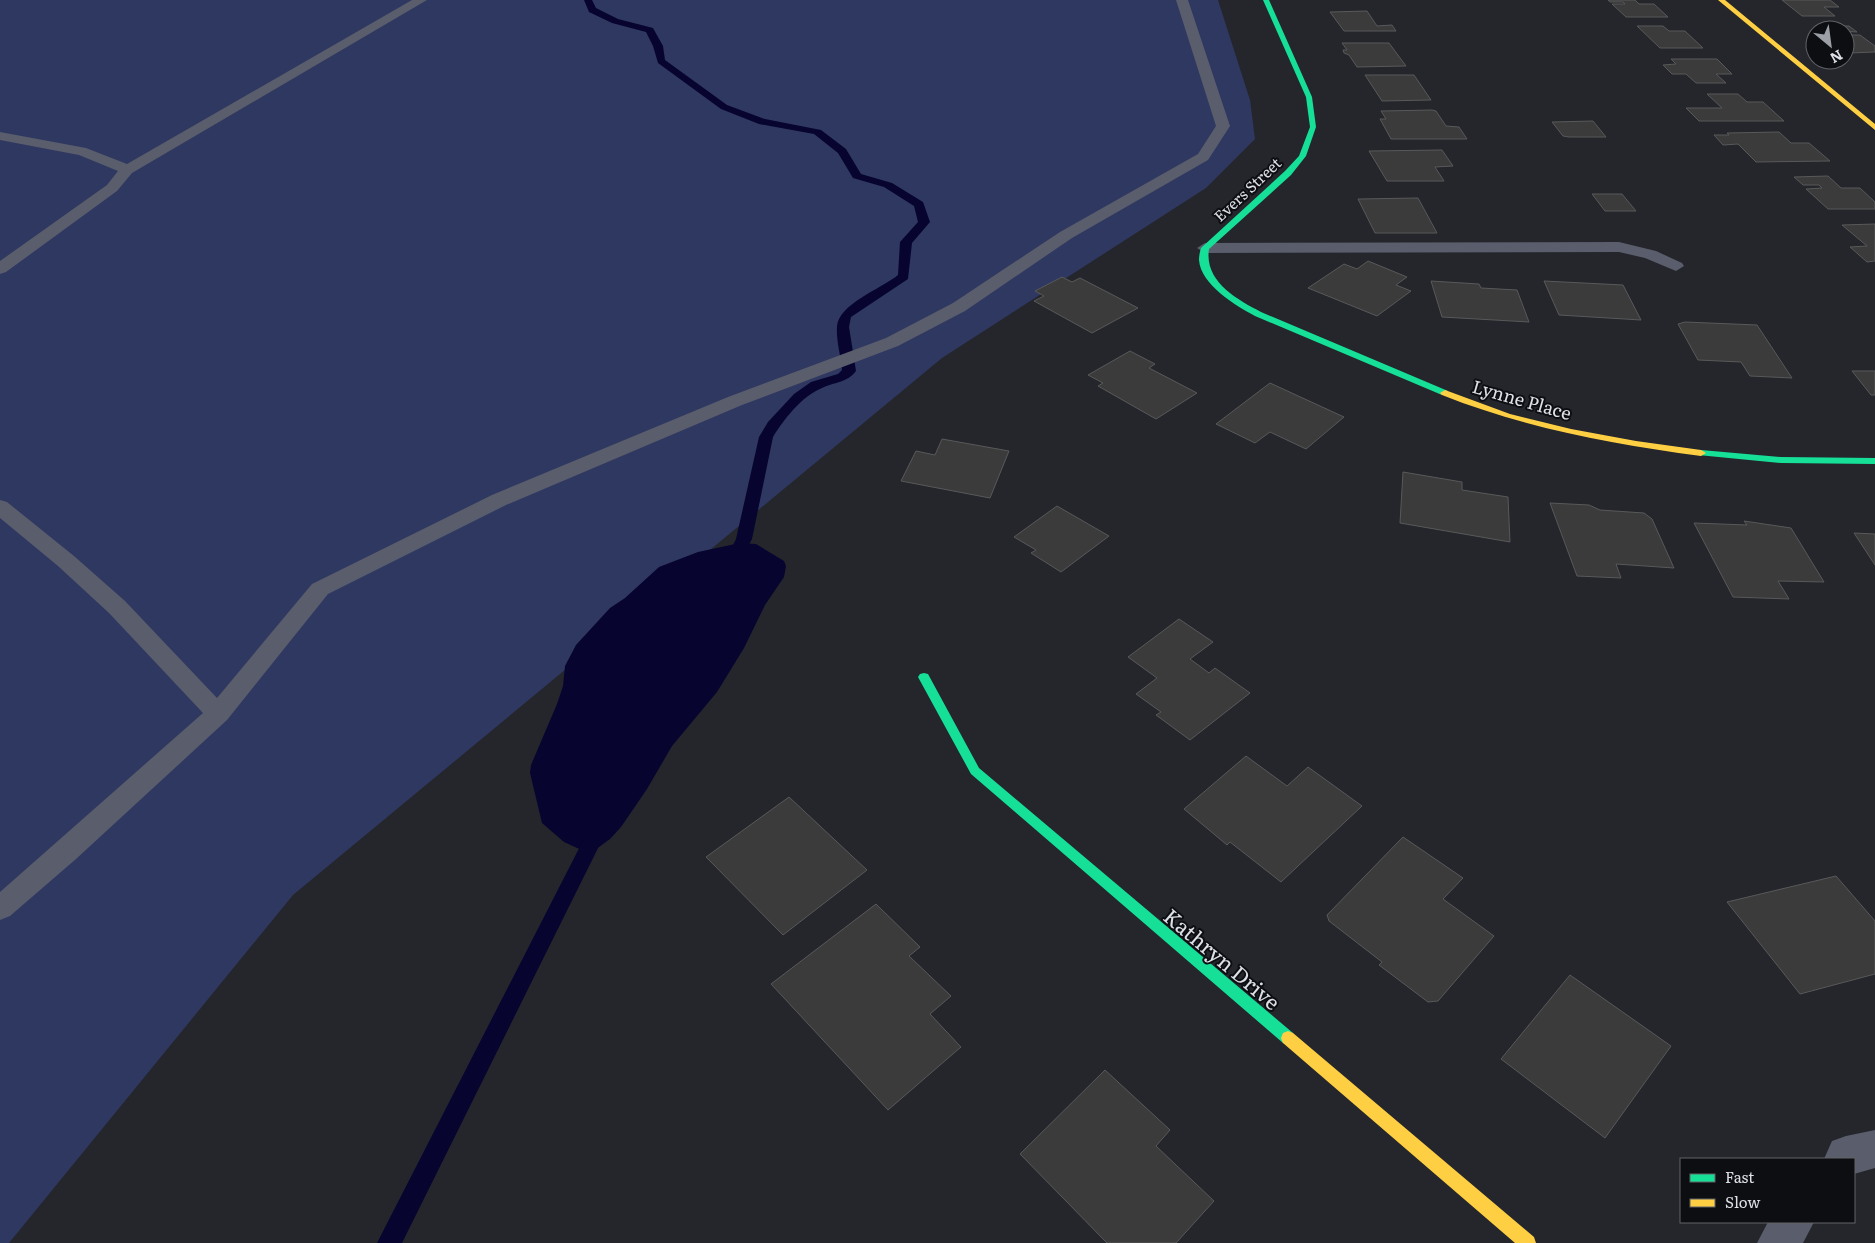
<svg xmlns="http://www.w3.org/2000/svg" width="1875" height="1243" viewBox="0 0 1875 1243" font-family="Literata,serif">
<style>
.green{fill:#2f3860}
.water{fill:#070430}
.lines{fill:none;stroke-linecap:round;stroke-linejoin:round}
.stream{fill:#070430;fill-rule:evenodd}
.building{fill:#3b3b3c;stroke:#585959}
.lane{fill:#5a5d6c;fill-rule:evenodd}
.street{fill:#5a5d6c;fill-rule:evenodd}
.fast{fill:#16e098;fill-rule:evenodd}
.slow{fill:#ffcf43;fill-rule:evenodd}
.labels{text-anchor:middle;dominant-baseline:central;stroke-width:4;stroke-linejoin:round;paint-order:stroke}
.far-street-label{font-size:15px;fill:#dde0e7;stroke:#0c0e12}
.street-label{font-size:18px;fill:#dde0e7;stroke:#0c0e12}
.near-street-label{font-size:21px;fill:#dde0e7;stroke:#0c0e12}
</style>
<rect width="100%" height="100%" fill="#24262c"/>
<!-- green -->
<path class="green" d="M0,0H1218L1250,100L1255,139L1206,188L942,358L293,895L9,1243H0Z"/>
<!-- water -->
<path class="water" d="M740,543L756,544L784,561L786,566L784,577L765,605L744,648L717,692L672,746L647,789L621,827L610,839L595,850L586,852L564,842L542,823L530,773L531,765L557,704L563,686L565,666L576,645L610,608L625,598L659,567L698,552Z"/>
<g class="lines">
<!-- stream -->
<path class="stream" d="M584,0H592L596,8L618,19L653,28L663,46L665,60L727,105L765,119L821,130L846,149L861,174L892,183L923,202L930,222L912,243L908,279L851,317L849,327L856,371C847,383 834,382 822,388C802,396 784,419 773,437L752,539L737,567H727L724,563L736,539L759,437L768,422L794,394L811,382L838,374L842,370C841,356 836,341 837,327C838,304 881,289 898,275L900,242L918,222L914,206L884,187L853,178L838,153L814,134L759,124L721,109L658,63L653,46L646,32L612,23L589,12Z
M597,824L604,827L606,832L402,1243H377L590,827Z"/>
</g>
<!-- building -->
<path class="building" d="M1608,0H1635L1639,4H1654L1668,17H1626L1612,4H1625L1623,2H1610Z
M1782,0H1830L1839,7H1824L1835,16H1802Z
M1367,11L1377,26L1392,25L1396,31H1344L1330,12Z
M1637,26H1663L1669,31H1685L1703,48H1660Z
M1821,26H1849L1857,32L1826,30Z
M1845,32L1849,35H1860L1875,46V52L1849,53L1845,50Z
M1342,43H1389L1406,66L1357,67L1349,55L1344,53L1343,50H1347Z
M1671,59H1717L1732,74H1716L1726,83H1696L1686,74H1672L1663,65L1676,64Z
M1365,75H1414L1431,100L1382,101Z
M1707,94H1738L1747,102H1763L1784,121H1699L1686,108H1722Z
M1432,110L1436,111L1446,126L1459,127L1467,139H1391L1380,119H1386L1381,111Z
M1593,121L1606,137H1569L1563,136L1552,122Z
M1779,132L1791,143H1809L1830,161L1756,162L1738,144L1723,145L1714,135H1729L1727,133Z
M1442,150L1453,166L1435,167L1444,181H1387L1369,151Z
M1828,176L1841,188H1860L1875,202V209H1828L1806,189L1822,188L1819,185H1803L1794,177Z
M1592,194H1622L1636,211H1605Z
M1418,198L1437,233H1375L1358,199Z
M1875,224V261L1867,262L1850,247L1867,246L1842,225Z
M1368,261L1407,277L1396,285L1411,291L1377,316L1308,288L1344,264L1357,269Z
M1062,277L1072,282L1080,278L1138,308L1092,333L1034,301L1044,296L1035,291Z
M1431,281L1479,284L1481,288L1517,290L1529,322L1442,317Z
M1544,281L1623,285L1641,320L1559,315Z
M1685,322L1757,325L1792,378L1750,376L1741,362L1698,360L1678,324Z
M1130,351L1155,364L1149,368L1197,393L1156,419L1098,386L1103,383L1088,375Z
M1852,371H1875V395H1871Z
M1270,383L1344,417L1306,449L1270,432L1255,443L1216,424Z
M942,439L1009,451L990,498L901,481L916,451L935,455Z
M1403,472L1462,482V490L1508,497L1510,542L1400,523Z
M1550,503L1589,505L1600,510L1644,513L1652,519L1674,568L1616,564L1621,578L1577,576Z
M1057,506L1109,536L1061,572L1031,553L1036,550L1014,537Z
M1744,521L1791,528L1824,582L1778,581L1789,599L1733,597L1694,523L1747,525Z
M1854,533L1875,534V565Z
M1179,619L1213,642L1190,659L1209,673L1215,668L1250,693L1190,740L1156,715L1161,712L1136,694L1157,678L1128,657Z
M1246,756L1287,786L1308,767L1362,806L1281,882L1230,842L1227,845L1184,809Z
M789,797L867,870L783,935L706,857Z
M1403,837L1463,878L1443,899L1494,936L1438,1001L1428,1002L1379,965L1382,962L1329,921L1327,915Z
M1836,876L1875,921V974L1800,994L1727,902Z
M876,904L920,947L909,956L951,996L930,1014L961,1047L888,1110L771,984Z
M1570,975L1671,1046L1605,1138L1501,1059Z
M1105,1070L1170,1130L1156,1146L1214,1201L1176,1243H1107L1020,1154Z"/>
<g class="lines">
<!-- lane -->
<path class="lane" d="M412,0H427L132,173L117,191L6,272L0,274V261L107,185L118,171L79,155L0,140V132L86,148L127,164Z
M1176,0H1188L1230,126L1208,160L1072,238L965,311L898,346L742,405L506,505L328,594L227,720L76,859L10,916L0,920V892L203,713L109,613L58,566L0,518V500L7,502L74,556L125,601L217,698L312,584L492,495L728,397L886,338L953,303L1060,232L1198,154L1216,126Z
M1619,242L1656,251L1682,263L1684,266L1676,271L1645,258L1619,252L1205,253L1197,248L1205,243Z"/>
<!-- street -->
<path class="street" d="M1875,1130V1168L1854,1174V1159H1824L1832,1141L1846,1136Z
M1768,1222H1814L1803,1243H1757Z"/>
<!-- fast -->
<path class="fast" d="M1263,0H1269L1312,97L1316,127L1306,156L1291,175L1209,249C1204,281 1236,299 1261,312L1448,391V395H1442L1255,316C1235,305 1201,285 1199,260C1199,256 1200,251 1201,248L1285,171L1299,156L1310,127L1306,97Z
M1701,450L1781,457L1875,458V464L1781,463L1698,455L1696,453Z
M924,673L928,674L979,768L1293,1033L1295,1038L1293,1043L1288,1045L1283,1043L971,774L918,677L920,674Z"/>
<!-- slow -->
<path class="slow" d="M1718,0H1725L1875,124V130Z
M1445,390L1510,414L1571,429L1636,441L1701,450L1706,453L1701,456C1612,444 1525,428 1442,395L1440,393Z
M1288,1031L1293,1033L1534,1237L1536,1243H1515L1283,1043L1281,1038L1283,1033Z"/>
</g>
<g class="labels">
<!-- far-street labels -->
<g class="far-street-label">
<text transform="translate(1247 189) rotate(-43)">Evers Street</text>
</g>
<!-- street labels -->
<g class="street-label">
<text transform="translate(1522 399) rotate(16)">Lynne Place</text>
</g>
<!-- near-street labels -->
<g class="near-street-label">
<text transform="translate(1223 958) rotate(40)">Kathryn Drive</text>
</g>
</g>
<!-- legend -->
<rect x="1680" y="1158" width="175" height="65" fill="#0c0e12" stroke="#606267"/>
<rect x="1690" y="1174" width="25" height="8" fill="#16e098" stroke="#606267"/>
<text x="1725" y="1183" font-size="15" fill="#dde0e7">Fast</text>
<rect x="1690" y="1199" width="25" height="8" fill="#ffcf43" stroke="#606267"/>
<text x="1725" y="1208" font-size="15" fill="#dde0e7">Slow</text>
<!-- north arrow -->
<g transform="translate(1830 45) rotate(151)"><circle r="24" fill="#0c0e12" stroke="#606267"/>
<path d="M0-4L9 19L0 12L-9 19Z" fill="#9c9fa6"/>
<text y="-8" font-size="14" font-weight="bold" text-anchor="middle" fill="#dde0e7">N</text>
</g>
</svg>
